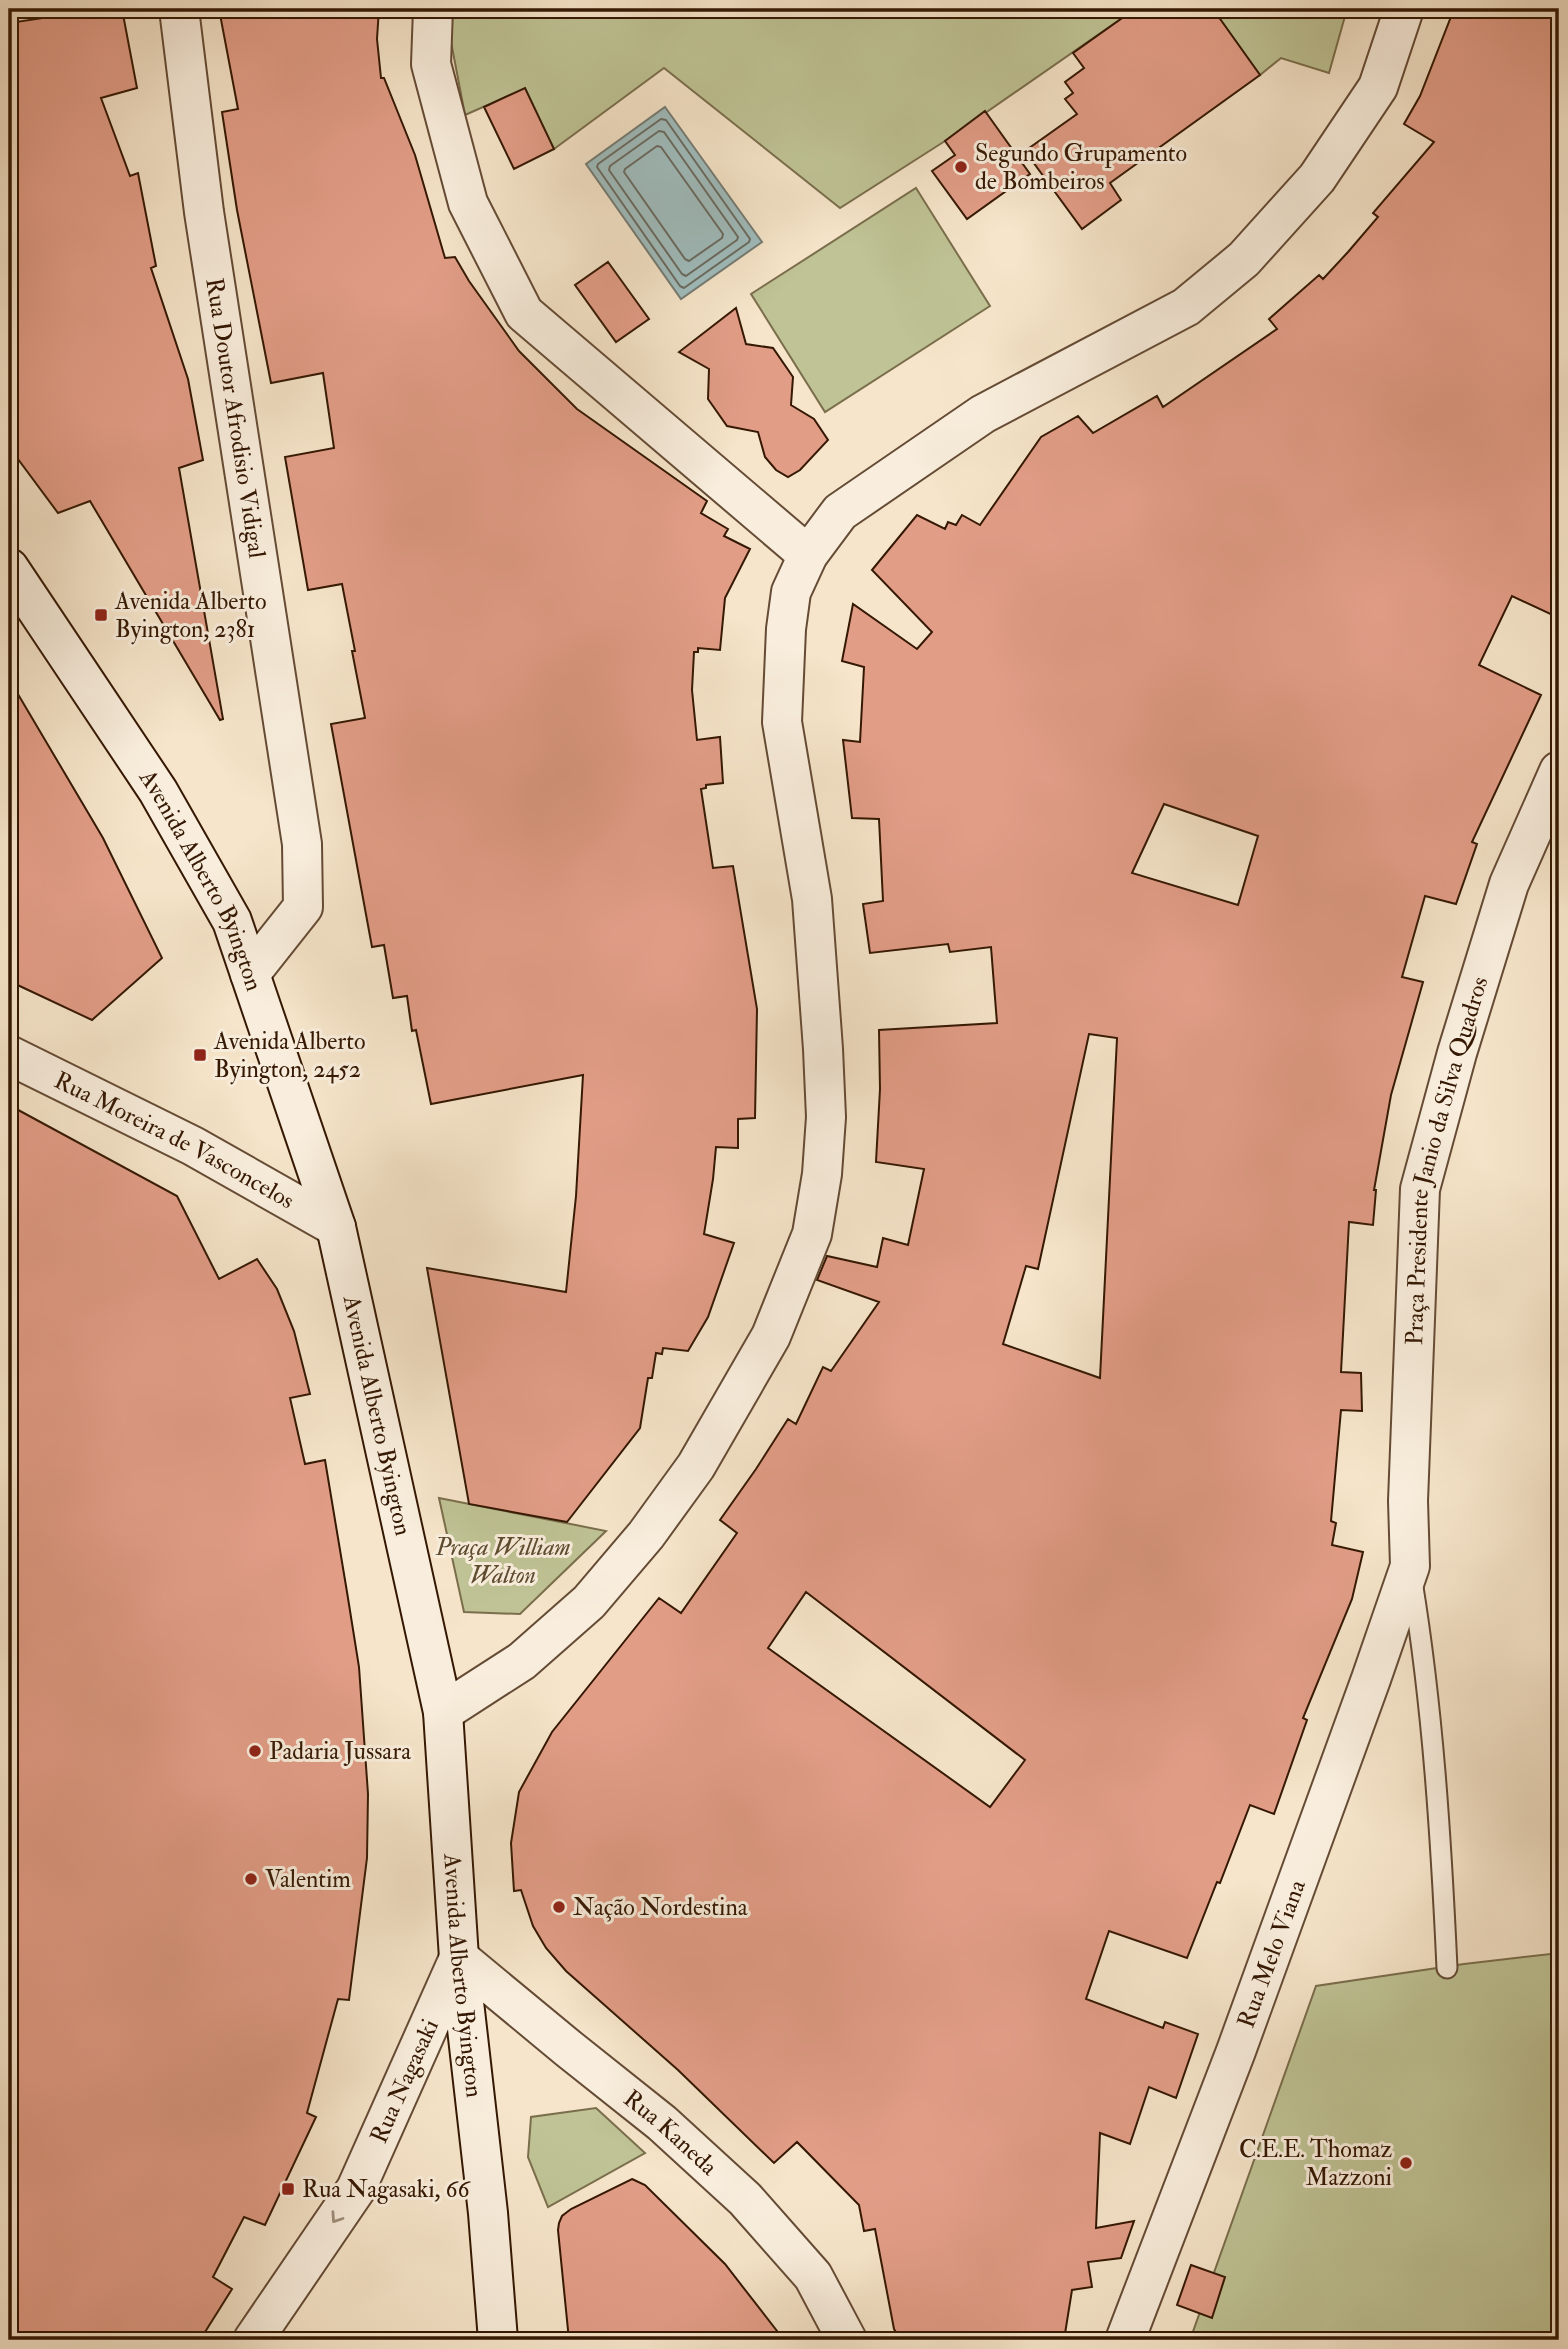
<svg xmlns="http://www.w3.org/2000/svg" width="1568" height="2349" viewBox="0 0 1568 2349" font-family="'IM FELL Double Pica',serif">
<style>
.green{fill:#bfc395;stroke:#7a6e4c;stroke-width:2}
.water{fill:#9fbdbe;stroke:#757b73;stroke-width:2}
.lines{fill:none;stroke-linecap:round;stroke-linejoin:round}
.shore{stroke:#6a6a60;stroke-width:2}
.building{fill:#e29d87;stroke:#351803;stroke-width:2;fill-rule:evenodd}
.lane-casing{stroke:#654b35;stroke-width:23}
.street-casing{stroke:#654b35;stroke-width:42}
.secondary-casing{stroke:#351803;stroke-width:42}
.lane{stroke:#f9eedd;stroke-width:19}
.street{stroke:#f9eedd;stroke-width:38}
.secondary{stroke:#f9eedd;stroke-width:38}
.oneway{stroke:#a18e7b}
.poi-dot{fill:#8f2418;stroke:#f9eedd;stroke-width:2.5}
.labels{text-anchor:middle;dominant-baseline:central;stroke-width:6;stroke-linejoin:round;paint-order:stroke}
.poi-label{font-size:24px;fill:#351803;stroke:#f9eedd;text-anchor:start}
.street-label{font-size:24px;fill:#351803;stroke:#f9eedd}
.park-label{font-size:24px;font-style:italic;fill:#5e4b2f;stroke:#f9eedd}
</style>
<rect width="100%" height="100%" fill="#f6e5ca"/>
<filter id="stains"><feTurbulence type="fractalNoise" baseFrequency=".00286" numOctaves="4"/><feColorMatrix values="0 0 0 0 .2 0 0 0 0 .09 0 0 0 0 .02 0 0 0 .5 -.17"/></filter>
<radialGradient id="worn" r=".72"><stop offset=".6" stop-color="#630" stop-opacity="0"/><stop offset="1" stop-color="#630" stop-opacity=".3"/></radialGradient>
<!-- green -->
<path class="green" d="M448,9H1135L945,141L840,208L664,68L554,149L524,89L465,115L447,21Z
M1206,9H1347L1329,73L1281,58L1260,75L1216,14L1211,17Z
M916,188L990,306L825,412L751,294Z
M439,1498L606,1531L520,1614L464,1612Z
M1559,1953V2340H1190L1316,1986L1464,1964Z
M596,2108L645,2153L548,2207L528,2157L531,2117Z"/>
<!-- water -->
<path class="water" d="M665,107L762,242L681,299L586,164Z"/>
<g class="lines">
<!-- shore -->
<path class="shore" d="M661,119L666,120L750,239L749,242L684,288L680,286L597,167L598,164Z
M659,131L664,132L738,237L737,240L686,276L682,274L609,170L610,166Z
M657,146L661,147L723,234L722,238L689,261L685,259L624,172L625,169Z"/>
</g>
<!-- building -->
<path class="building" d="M103,9H122L137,88L101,98L130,176L138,173L156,266L151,268L188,379L203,460L179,468L223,719L220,720L90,501L58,513L9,447V23Z
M219,9H379L377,39L381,78H384L415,155L445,258L455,257L469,281L519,351L577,409L707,501L701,513L728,529L724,536L750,549L725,598L720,650L698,648V652H694L692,690L697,740L720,737L723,783L706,785V788L701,789L713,868L733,866L757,1009L755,1118L738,1119V1148L716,1147L713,1179L704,1234L734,1243L708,1317L688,1351L663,1348L662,1354L656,1353L652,1378H648L640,1428L567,1522L469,1504L427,1268L566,1292L576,1196L583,1075L431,1104L416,1030L412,1031L407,996L393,998L384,945L372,947L331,724L365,718L352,651H355L342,584L308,590L285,457L334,448L323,373L271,383L237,210L222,112L238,109Z
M1135,9H1213L1260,75L1110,183L1121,200L1082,229L1025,151L1077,114L1065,99L1073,93L1065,82L1084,68L1073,53Z
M1454,9H1559V618L1512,596L1479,665L1541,695L1472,842L1477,844L1456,904L1425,896L1402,977L1423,982L1391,1095L1374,1190H1376L1373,1225L1349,1222L1341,1372L1361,1373L1362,1411L1341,1410L1331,1521L1336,1523L1332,1545L1363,1552L1352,1599L1303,1718L1307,1720L1274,1814L1250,1805L1220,1883L1217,1882L1187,1958L1109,1931L1086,1999L1163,2028L1165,2022L1198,2034L1176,2098L1149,2087L1130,2144L1100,2133L1096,2228L1134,2221L1121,2258L1088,2262L1092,2287L1072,2290L1064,2340H901L894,2329L875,2229L864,2231L859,2205L797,2142L774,2163L678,2070L566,1971L546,1948L533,1926L521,1890L514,1891L511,1843L519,1792L552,1732L659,1598L681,1613L737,1533L720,1520L756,1469L788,1419L796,1424L823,1367L831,1371L879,1302L817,1280L827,1256L877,1267L883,1238L908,1245L924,1169L876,1162L880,1089L879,1030L997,1023L991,947L950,952L948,944L870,953L863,904L883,901L879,819L852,818L843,740L860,742L864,667L842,661L853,604L917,649L932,632L872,570L917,515L945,529L948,522L956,525L962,515L980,525L1041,437L1078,416L1093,433L1157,396L1163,407L1277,329L1269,319L1319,275L1323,279L1348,252L1378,217L1373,213L1434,142L1404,124L1420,96ZM1164,804L1258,836L1238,905L1132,873ZM1089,1034L1117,1038L1100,1378L1003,1344L1026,1266L1038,1269ZM806,1592L1025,1760L990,1807L768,1648Z
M525,88L554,149L514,169L484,107Z
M985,111L1030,174L967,219L932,171L955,155L945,141Z
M608,262L649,319L616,342L575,285Z
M736,308L746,344L773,348L793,377L791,405L814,419L828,440L800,470L788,477L776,470L765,457L758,432L727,426L708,399L709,369L679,352Z
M9,679L103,838L162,958L92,1020L9,981Z
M9,1105L177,1196L219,1279L257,1259L277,1289L294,1331L310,1394L290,1398L305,1464L325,1460L347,1592L359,1667L368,1794L367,1858L349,2000L338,1999L307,2113L316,2117L265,2225L244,2217L213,2277L232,2289L200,2340H9Z
M632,2179L645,2185L725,2264L784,2340H569L558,2230L559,2223L562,2216L571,2209Z
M1191,2265L1225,2277L1212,2318L1177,2305Z"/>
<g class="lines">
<defs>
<path id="lane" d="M1412,1581C1433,1709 1441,1838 1447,1968"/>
<g id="street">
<path id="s1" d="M179,9L204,212L302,844L303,907L250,974"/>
<path d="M433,9L431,64L468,203L524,313L808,555"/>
<path id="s2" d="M9,1055L193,1146L336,1227"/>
<path d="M443,1712L522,1661L589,1602L646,1535L696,1466L771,1336L812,1234L822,1174L826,1117L823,1049L812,899L782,722L786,629L791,592L808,555L840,512L983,414L1186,307L1244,259L1317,178L1378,87L1404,9"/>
<path id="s3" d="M253,2340L356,2189L459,1958L569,2049L662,2123L745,2199L813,2276L847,2340"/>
<path id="s4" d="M1125,2340L1236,2051L1371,1679L1410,1566L1408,1501L1420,1189L1457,1053L1509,884L1559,771"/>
</g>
<g id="secondary">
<path id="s5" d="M9,568L158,791L232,921L336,1227L443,1712L459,1958L488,2213L498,2340"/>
</g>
</defs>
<!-- lane casing -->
<use href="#lane" class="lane-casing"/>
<!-- street casing -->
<use href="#street" class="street-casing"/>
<!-- secondary casing -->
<use href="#secondary" class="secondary-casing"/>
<!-- lane -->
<use href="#lane" class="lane"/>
<!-- street -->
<use href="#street" class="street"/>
<!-- secondary -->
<use href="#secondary" class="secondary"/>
</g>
<!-- one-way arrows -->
<defs><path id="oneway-chevron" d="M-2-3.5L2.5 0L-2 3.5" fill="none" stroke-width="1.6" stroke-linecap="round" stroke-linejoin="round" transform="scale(1.75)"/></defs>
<use class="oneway" href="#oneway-chevron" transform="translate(336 2218) rotate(124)"/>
<!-- markers -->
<g class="poi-dot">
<circle cx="961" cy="167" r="7"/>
<rect x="94" y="608" width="14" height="14" rx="3.5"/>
<rect x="193" y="1048" width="14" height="14" rx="3.5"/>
<circle cx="255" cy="1751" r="7"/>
<circle cx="251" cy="1879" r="7"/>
<circle cx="559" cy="1907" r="7"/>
<circle cx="1406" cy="2163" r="7"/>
<rect x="281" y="2182" width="14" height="14" rx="3.5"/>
</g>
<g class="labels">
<!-- poi labels -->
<g class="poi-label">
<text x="975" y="153">Segundo Grupamento<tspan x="975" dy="28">de Bombeiros</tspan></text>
<text x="115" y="601">Avenida Alberto<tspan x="115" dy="28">Byington, 2381</tspan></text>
<text x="214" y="1041">Avenida Alberto<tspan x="214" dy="28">Byington, 2452</tspan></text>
<text x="269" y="1751">Padaria Jussara</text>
<text x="265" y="1879">Valentim</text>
<text x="573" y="1907">Nação Nordestina</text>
<text x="1392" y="2149" text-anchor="end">C.E.E. Thomaz<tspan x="1392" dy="28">Mazzoni</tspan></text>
<text x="302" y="2189">Rua Nagasaki, 66</text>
</g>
<!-- street labels -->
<g class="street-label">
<text stroke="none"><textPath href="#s1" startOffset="413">Rua Doutor Afrodisio Vidigal</textPath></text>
<text stroke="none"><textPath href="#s5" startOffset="368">Avenida Alberto Byington</textPath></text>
<text stroke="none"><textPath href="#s2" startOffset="186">Rua Moreira de Vasconcelos</textPath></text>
<text stroke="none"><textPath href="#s4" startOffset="1234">Praça Presidente Janio da Silva Quadros</textPath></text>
<text stroke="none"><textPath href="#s5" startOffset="934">Avenida Alberto Byington</textPath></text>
<text stroke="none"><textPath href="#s4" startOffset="413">Rua Melo Viana</textPath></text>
<text stroke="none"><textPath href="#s5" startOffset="1502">Avenida Alberto Byington</textPath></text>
<text stroke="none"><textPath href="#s3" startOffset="301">Rua Nagasaki</textPath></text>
<text stroke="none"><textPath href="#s3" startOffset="710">Rua Kaneda</textPath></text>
</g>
<!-- park labels -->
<g class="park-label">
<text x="503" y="1547">Praça William<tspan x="503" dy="28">Walton</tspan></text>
</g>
</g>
<!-- margin -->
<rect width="1568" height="2349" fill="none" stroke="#f6e5ca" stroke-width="35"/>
<rect x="10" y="10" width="1547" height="2328" fill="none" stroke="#351803" stroke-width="3.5"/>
<rect x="18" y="18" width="1533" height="2314" fill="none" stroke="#351803" stroke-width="2"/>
<rect width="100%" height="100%" filter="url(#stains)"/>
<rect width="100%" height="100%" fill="url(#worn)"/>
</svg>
